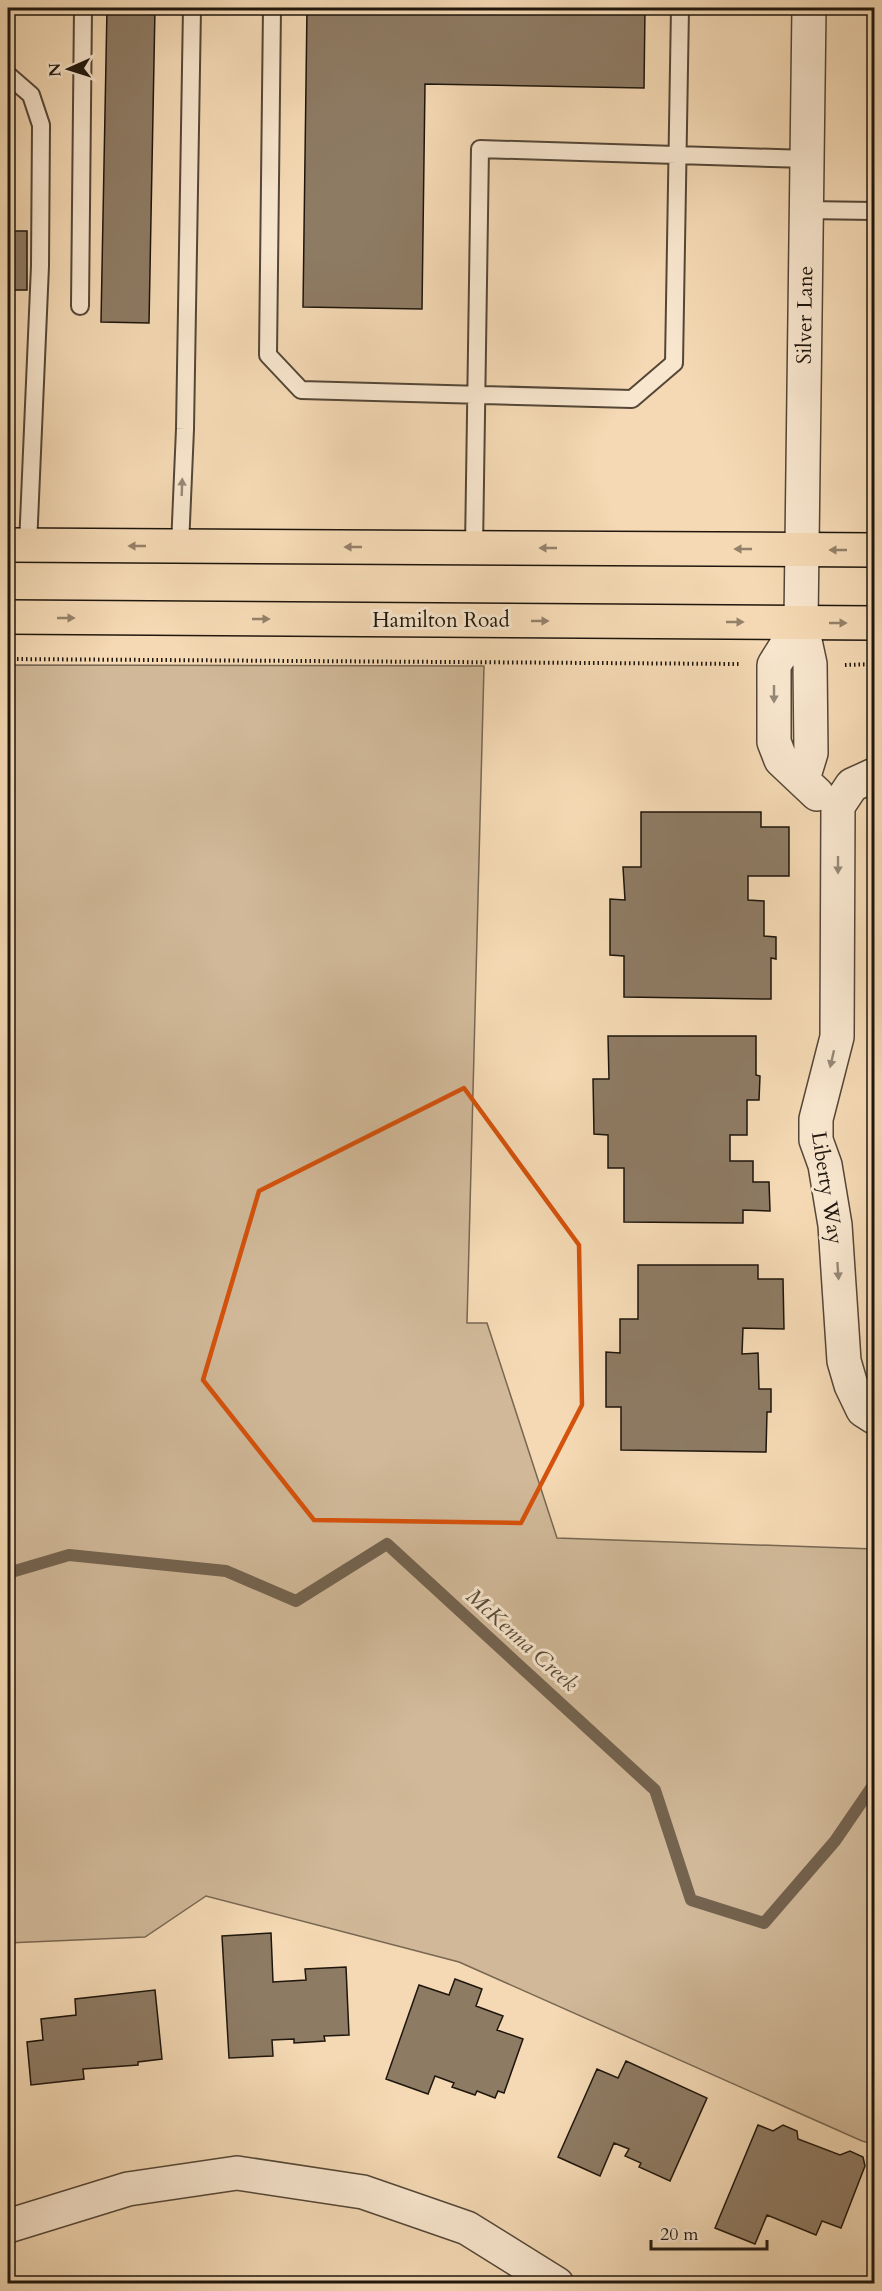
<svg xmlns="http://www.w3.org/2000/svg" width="882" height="2291" viewBox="0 0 882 2291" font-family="Cardo,serif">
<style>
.green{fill:#d0b898;stroke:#786752;stroke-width:1.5}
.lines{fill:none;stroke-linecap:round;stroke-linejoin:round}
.stream{stroke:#74634f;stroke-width:12}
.building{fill:#8e7b64;stroke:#1f160d;stroke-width:1.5}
.service-casing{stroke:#544737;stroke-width:20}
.minor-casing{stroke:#544737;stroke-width:36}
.primary-casing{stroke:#1f160d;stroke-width:36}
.path{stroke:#1f160d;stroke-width:4;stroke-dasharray:1.5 3;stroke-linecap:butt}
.service{stroke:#f8e6ce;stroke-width:16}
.minor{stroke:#f8e6ce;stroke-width:33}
.primary{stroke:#f4d9b4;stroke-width:33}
.oneway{fill:#968877}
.oneway2{fill:#948169}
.marked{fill:none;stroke:#d4520c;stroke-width:4.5;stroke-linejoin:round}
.labels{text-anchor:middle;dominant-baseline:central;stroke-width:6;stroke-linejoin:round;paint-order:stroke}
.street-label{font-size:21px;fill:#1f160d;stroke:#f8e6ce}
.water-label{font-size:22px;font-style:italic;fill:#574a39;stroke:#f8e6ce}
</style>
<rect width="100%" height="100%" fill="#f4d9b4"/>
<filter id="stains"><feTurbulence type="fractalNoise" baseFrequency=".00333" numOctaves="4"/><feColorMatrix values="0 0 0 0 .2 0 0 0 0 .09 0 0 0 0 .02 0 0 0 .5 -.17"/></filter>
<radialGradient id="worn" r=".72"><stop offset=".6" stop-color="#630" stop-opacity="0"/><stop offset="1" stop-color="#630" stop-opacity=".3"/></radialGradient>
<!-- green -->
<path class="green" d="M8,665L484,666L467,1323H487L557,1538L874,1549V2144L862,2141L459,1962L206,1896L145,1937L8,1943Z"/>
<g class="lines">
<!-- stream -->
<path class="stream" d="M8,1573L69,1555L226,1571L296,1601L387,1544L655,1790L691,1900L764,1923L835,1841L874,1784"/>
</g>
<!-- building -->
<path class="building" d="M107,8H155L149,323L101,322Z
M307,8H645L644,88L425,84L422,309L303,307Z
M8,231H27V290H8Z
M641,812H761V827H789V876H748V900L764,901V936L776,937V959L771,958V999L624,997V956L610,955V899L625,900L623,867H641Z
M608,1036H756V1075L760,1076L759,1100H747V1135H730V1161H753V1182H769L770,1211L743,1210V1223L624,1222V1168H608V1135L594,1134L593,1079H609Z
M638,1265H758V1279H783L784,1329L743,1328L742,1354L758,1353L759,1389H771V1412H767L766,1452L621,1450V1407H606V1352L620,1353V1319H638Z
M271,1933L273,1982L306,1980L305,1969L346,1967L349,2035L324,2036L325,2041L294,2043V2039L272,2040L273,2056L229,2058L222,1936Z
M455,1979L482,1989L476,2006L503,2016L497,2030L523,2039L504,2093L498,2091L495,2098L477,2091L475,2095L452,2087L454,2083L435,2076L428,2094L386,2079L419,1985L449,1995Z
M155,1990L162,2059L138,2062V2065L83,2069L84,2079L31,2085L27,2042L43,2040L41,2019L76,2015L75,1999Z
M626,2061L707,2098L670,2181L639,2167L641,2163L625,2156L629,2149L614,2143L600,2176L558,2157L597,2069L618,2078Z
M758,2125L773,2131L783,2125L797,2131L798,2139L840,2155L850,2151L863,2157L865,2166L841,2228L822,2221L816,2235L767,2215L755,2244L715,2228Z"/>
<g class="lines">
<defs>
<path id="service" d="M272,8L268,355L301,390L632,399L674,363L680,8
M8,75L31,95L41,125L40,266L28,545
M806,210L874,211
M80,306L83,8
M180,546L185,429L192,8
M474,548L480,149L807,159"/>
<path id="minor" d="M801,622L774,665V742L781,760L817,794
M874,775L852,785L838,806L837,1037L816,1119V1140L825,1165L835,1225L844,1361L851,1385L863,1410L874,1417
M803,779L811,753L810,664L801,622L809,8
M8,2226L128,2189L237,2173L363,2192L467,2228L557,2284"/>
<path id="primary" d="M8,545L874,550
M8,617L874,623"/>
</defs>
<!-- service casing -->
<use href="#service" class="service-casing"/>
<!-- minor casing -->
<use href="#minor" class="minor-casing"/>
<!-- primary casing -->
<use href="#primary" class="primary-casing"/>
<!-- path -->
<path class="path" d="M8,659L739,664
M845,665L874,664"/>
<!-- service -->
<use href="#service" class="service"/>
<!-- minor -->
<use href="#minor" class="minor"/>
<!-- primary -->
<use href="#primary" class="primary"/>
</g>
<!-- one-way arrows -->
<defs><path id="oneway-solid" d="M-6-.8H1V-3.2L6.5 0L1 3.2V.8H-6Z" transform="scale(1.5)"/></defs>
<g class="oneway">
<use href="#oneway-solid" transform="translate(182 487) rotate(-88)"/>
<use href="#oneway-solid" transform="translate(774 694) rotate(90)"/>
<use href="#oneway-solid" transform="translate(838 865) rotate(90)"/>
<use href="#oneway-solid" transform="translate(832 1059) rotate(103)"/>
<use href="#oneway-solid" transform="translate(838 1271) rotate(86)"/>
</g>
<g class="oneway2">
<use href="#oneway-solid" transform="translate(137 546) rotate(-180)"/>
<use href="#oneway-solid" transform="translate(353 547) rotate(-180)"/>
<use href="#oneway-solid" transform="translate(548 548) rotate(-180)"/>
<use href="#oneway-solid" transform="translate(743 549) rotate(-180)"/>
<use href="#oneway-solid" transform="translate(838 550) rotate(-180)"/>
<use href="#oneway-solid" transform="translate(66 618)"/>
<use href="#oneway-solid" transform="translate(261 619)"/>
<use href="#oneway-solid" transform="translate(540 621)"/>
<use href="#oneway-solid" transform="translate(735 622)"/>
<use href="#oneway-solid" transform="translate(838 623)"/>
</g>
<!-- marked area -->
<path class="marked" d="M464,1088L579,1245L582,1405L521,1523L314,1520L203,1380L259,1191Z"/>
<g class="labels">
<!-- street labels -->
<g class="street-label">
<text transform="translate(805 315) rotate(-89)">Silver Lane</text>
<text x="441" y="620">Hamilton Road</text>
<text transform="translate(827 1188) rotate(81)">Liberty Way</text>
</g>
<!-- water labels -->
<g class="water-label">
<text transform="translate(522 1640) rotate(42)">McKenna Creek</text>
</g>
</g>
<!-- margin -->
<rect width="882" height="2291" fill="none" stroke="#f4d9b4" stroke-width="30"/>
<rect x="9" y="9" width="864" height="2273" fill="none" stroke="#1f160d" stroke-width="3"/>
<rect x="15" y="15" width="852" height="2261" fill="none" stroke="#1f160d" stroke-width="1.5"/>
<!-- north arrow -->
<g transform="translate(69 69) rotate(267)" stroke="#f8e6ce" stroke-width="4.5" paint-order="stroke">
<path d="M0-4.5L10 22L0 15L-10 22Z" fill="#1f160d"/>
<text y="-9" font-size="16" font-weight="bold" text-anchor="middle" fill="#1f160d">N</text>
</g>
<!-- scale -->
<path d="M651 2240v9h116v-9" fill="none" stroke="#1f160d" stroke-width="3"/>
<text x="660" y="2240" font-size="18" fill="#1f160d" stroke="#f8e6ce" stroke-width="4.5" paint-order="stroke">20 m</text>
<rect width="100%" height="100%" filter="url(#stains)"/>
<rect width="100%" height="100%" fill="url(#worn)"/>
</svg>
